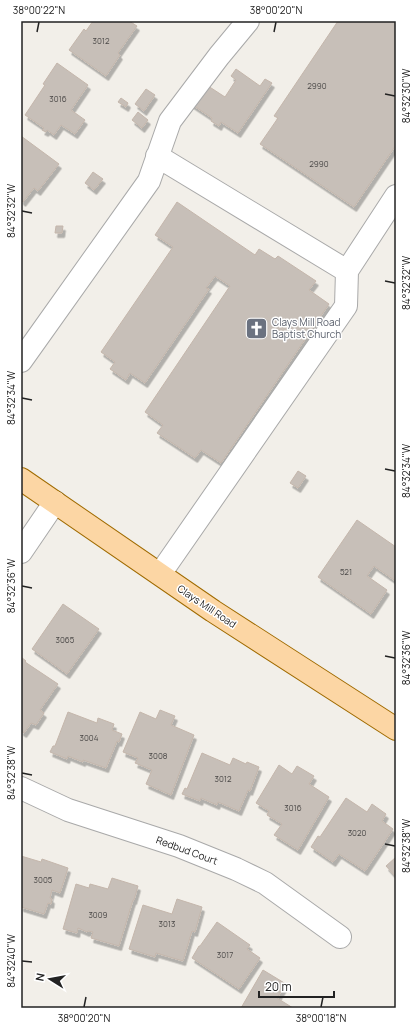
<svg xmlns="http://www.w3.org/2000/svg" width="417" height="1029" viewBox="0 0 417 1029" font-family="Manrope,sans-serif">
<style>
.building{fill:#c7bfb8;stroke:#c4b6ab;filter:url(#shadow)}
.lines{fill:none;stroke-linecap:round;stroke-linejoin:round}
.minor-casing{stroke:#a9a9a9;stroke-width:24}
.major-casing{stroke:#a06b00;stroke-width:24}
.minor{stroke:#fff;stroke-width:22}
.major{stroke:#fcd6a4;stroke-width:22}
.ticks{fill:none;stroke:#222;stroke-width:1.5}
.labels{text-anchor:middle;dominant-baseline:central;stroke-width:3;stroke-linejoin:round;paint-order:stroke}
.number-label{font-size:8px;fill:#4b4948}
.worship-label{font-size:10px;fill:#5b616d;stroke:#fff;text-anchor:start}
.street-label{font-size:10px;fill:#222;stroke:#fff}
.neatline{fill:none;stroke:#222;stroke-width:1.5}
.ticks-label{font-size:10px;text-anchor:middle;fill:#222}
</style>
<defs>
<filter id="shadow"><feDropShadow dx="2.5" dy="4.5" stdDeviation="0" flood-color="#0004"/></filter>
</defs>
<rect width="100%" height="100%" fill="#f2efe9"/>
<!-- building -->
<path class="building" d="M93,21H129L137,26L118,53L120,55L106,76L69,50L84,29L86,31Z
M338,21H396V145L354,207L260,144L278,118L274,116Z
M57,63L88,85L71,110L85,120L75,134L61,125L54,135L47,130L46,132L42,130L44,128L25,115L45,85L43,84Z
M236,69L260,86L265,79L272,83L238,133L221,122L219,126L211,121L212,118L191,104L205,84L225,97L236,80L231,76Z
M146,89L155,95L144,111L135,104Z
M121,98L128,103L126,107L118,102Z
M138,112L148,120L142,128L132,120Z
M21,136L59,164L38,191L34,188L23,202L21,200Z
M93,172L103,179L94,190L85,183Z
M177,202L255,255L259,249L275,259L278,256L316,281L309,290L329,304L221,463L201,450L195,458L157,433L163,425L145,412L230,286L215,276L206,288L209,289L145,383L130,373L126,380L110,369L115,362L101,352L173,247L155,235Z
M56,226H63L62,233H55Z
M298,471L306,476L298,488L290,483Z
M357,520L396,547V578L394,580L374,566L367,576L387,590L371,614L318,577Z
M63,604L99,629L67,674L32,649Z
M21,657L26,661L25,662L58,684L40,710L44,713L36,725L31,723L24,733L21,731Z
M160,710L175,716L171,725L194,735L171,795L146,784L152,770L135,763L138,758L123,752L140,712L156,719Z
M68,712L97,723L98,718L114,724L112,730L122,734L119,742L117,741L106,768L83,760V762L68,756L67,759L50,752L53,746H55Z
M202,753L230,765L233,758L246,764L247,762L259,767L250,791L248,790L239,811L218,802L217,805L201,798L200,801L182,794L185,788L187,789Z
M279,765L292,774L297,766L314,776L309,784L329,797L298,850L274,835L282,824L267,815L269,811L256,803Z
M346,798L367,812L372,804L386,814L382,821L393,829L365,871L339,854L333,862L311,847L318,836L320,837Z
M21,856L41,862L42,859L68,868L60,893L52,890L50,898L52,899L51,904L48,903L44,914L21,907Z
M396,857V877L386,866Z
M112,878L138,886L134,900H133L119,946L91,938L93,932L88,931L87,932L78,928L77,933L63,929L76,884L89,888L90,884L108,889Z
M177,899L202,907L195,932L192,931L183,961L156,953L155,957L129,949L143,905L172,914Z
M217,922L250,945L247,949L260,958L239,989L192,958L199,946H200Z
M263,970L286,984L277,998L293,1008H241Z"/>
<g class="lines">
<defs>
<path id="minor" d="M157,156L347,271
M21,361L149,181L170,121L219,56L248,21
M21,552L55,502
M160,574L346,306L347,271L396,196
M21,788L68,810L179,846L236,869L265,883L340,937"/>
<path id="major" d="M21,479L213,611L396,729"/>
</defs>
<!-- minor casing -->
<use href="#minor" class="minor-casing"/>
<!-- major casing -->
<use href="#major" class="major-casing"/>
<!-- minor -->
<use href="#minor" class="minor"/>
<!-- major -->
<use href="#major" class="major"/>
</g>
<!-- ticks -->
<path class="ticks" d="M37,32L39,22M274,32L276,22M385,94L395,96M22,211L32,213M385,281L395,283M22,398L32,400M385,469L395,471M22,586L32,588M385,656L395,658M22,773L32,775M385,844L395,846M22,961L32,962M84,1007L86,997M321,1007L323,997"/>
<!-- icons -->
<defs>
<symbol id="church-square" viewBox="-11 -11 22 22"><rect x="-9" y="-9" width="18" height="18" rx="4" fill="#6b7280" stroke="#fff"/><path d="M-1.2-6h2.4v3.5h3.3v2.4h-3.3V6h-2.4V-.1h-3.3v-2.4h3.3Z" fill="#fff"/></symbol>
</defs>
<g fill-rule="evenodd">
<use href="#church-square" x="244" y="316" width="25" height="25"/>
</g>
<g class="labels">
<!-- number labels -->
<g class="number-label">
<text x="101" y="40">3012</text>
<text x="317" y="85">2990</text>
<text x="58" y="98">3016</text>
<text x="319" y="163">2990</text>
<text x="346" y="571">521</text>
<text x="65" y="639">3065</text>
<text x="89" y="737">3004</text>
<text x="158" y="755">3008</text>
<text x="223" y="778">3012</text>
<text x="293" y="807">3016</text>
<text x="357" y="832">3020</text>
<text x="43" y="879">3005</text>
<text x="98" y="914">3009</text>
<text x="167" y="923">3013</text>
<text x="225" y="954">3017</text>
</g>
<!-- worship labels -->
<g class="worship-label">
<text x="272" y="322">Clays Mill Road<tspan x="272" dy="12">Baptist Church</tspan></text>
</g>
<!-- street labels -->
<g class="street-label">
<text transform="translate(207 606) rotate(34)">Clays Mill Road</text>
<text transform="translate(187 850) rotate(20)">Redbud Court</text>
</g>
</g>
<!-- border -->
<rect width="417" height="1029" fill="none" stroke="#ffffff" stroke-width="44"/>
<!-- north arrow -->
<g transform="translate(50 979) rotate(281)" stroke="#ffffff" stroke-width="3" paint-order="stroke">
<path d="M0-3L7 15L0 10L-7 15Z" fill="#222222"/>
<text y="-6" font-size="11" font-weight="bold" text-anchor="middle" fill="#222222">N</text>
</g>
<!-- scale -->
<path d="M259 991v6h75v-6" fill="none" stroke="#222222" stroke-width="2"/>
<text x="265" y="991" font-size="12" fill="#222222" stroke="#ffffff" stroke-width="3" paint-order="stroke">20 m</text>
<rect x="22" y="22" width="373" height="985" class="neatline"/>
<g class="ticks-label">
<text x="39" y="14">38°00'22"N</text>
<text x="276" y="14">38°00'20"N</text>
<text transform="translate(406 96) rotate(-90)" y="4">84°32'30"W</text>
<text transform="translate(11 211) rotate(-90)" y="4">84°32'32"W</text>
<text transform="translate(406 283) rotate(-90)" y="4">84°32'32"W</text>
<text transform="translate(11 398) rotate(-90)" y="4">84°32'34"W</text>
<text transform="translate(406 471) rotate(-90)" y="4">84°32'34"W</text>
<text transform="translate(11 586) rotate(-90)" y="4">84°32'36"W</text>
<text transform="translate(406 658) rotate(-90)" y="4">84°32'36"W</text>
<text transform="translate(11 773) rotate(-90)" y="4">84°32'38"W</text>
<text transform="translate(406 846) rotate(-90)" y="4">84°32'38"W</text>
<text transform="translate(11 961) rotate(-90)" y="4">84°32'40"W</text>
<text x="84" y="1022">38°00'20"N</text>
<text x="321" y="1022">38°00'18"N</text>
</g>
</svg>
